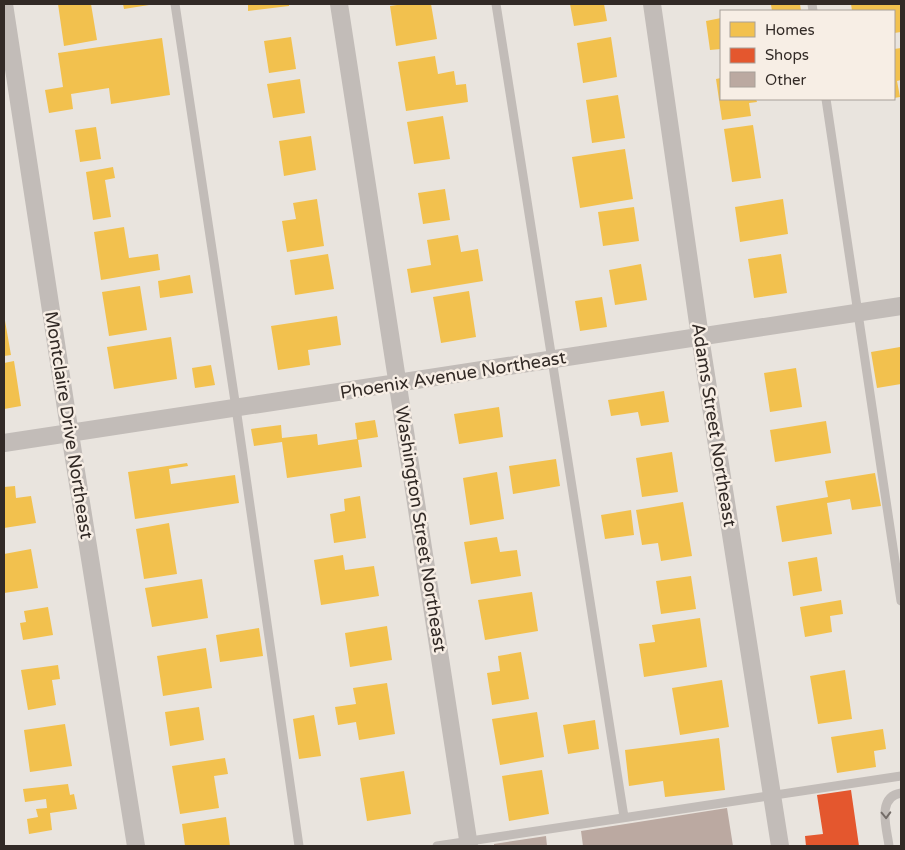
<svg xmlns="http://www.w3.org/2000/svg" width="905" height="850" viewBox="0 0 905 850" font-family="'Varela Round',sans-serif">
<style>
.homes{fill:#f2c14e}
.shops{fill:#e4572e}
.building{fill:#bba9a1}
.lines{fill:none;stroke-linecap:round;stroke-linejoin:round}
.service{stroke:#c2bcb8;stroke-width:9}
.minor{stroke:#c2bcb8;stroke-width:18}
.oneway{stroke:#736c68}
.labels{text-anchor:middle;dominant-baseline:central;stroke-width:5;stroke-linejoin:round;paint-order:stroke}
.street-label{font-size:18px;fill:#322a26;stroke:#f7eee5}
</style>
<rect width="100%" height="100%" fill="#e9e4de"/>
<!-- homes -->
<path class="homes" d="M58,4H91L97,40L64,46Z
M123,4H149V5L124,9Z
M248,4H289V6L248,11Z
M404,4H431L437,39L396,46L390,6Z
M570,4H604L607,21L574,26Z
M777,4H800L801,11H772L771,5Z
M851,4H901V32L894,33V11H852Z
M721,18V49L710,50L706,21Z
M291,37L296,69L269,73L264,41Z
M611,37L617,77L583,83L577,43Z
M162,38L170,95L111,104L109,88L71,94L73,109L49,113L45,90L63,87L58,53Z
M901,48V80L897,81L900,97L894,98V49Z
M435,56L438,74L454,71L456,85L466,84L468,102L406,111L398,62Z
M721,78V99H756L757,102L749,103L751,116L722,120L716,79Z
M300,79L305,113L273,118L267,84Z
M618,95L625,138L592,143L586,100Z
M443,116L450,159L414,164L407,122Z
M753,125L761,178L732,182L724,129Z
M96,127L101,159L80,162L75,130Z
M311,136L316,170L284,176L279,141Z
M625,149L633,199L580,208L572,157Z
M113,167L115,178L105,180L111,217L93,220L86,172Z
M445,189L450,220L423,224L418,193Z
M317,199L324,246L287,252L282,221L296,219L293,203Z
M783,199L788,234L740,242L735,207Z
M634,207L639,241L603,246L598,212Z
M124,227L129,258L158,254L160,270L101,280L94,232Z
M458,235L461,252L478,249L483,281L411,293L407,269L431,265L427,240Z
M328,254L334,289L295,295L290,260Z
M781,254L787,293L754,298L748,259Z
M641,264L647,300L615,305L609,270Z
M190,275L193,293L160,298L158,281Z
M140,286L147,330L109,336L102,292Z
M469,291L476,337L441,343L433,297Z
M602,297L607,327L580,331L575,301Z
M4,315L11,355L4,356Z
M337,316L341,345L308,350L310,365L278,370L271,326Z
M171,337L177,379L114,389L107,347Z
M900,347L901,384L877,388L871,352Z
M14,361L21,406L4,409V363Z
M211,365L215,385L195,388L192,368Z
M796,368L802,407L770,412L764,373Z
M664,391L669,422L641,426L638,412L611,416L608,400Z
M499,407L503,437L459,444L454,414Z
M375,420L378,437L358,440L362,467L287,478L282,442L254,446L251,429L281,425L282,438L317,434L318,445L357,439L355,423Z
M826,421L831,453L775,462L770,430Z
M672,452L678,492L642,497L636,458Z
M556,459L560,486L513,494L509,466Z
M187,463L188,466L169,469L171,484L235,475L239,503L135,519L128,472Z
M497,472L504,519L470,525L463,478Z
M875,473L881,506L852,510L850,499L827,503L832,534L782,542L776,506L828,497L825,481Z
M15,486L16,498L31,496L36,523L4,528V487Z
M360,496L366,538L334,543L330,514L345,511L344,499Z
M683,502L692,556L661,561L658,543L642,545L636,510Z
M631,510L634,535L605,539L601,515Z
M169,523L177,574L144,579L136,529Z
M497,537L500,552L517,550L521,576L471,584L464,542Z
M31,549L38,588L4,593V554Z
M343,555L345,570L374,566L379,596L321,605L314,560Z
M817,557L822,591L793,596L788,562Z
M691,576L696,609L661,614L656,581Z
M202,579L208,618L152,627L145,588Z
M532,592L538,631L485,640L478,600Z
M841,600L843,614L830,616L832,632L805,637L800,607Z
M48,607L53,635L23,640L20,623L26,622L24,611Z
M700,618L707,667L644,677L639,644L655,642L652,625Z
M387,626L392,660L350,667L345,633Z
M259,628L263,656L220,662L216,635Z
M206,648L212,688L163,696L157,656Z
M521,652L529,699L492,705L487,673L500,671L498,656Z
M58,665L60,679L52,680L56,705L28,710L21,670Z
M845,670L852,719L818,724L810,676Z
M722,680L729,727L680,735L672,688Z
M387,683L395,734L359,740L356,722L338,725L335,707L356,704L353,688Z
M199,707L204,740L170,746L165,712Z
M537,712L544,757L500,765L492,719Z
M314,715L321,756L299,759L293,719Z
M595,720L599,749L568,754L563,725Z
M65,724L72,766L30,772L24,730Z
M883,729L886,749L874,751L876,767L837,773L831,737Z
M719,738L725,790L665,797L663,781L629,786L625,750Z
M225,758L228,774L214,776L219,808L180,814L172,766Z
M542,770L549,814L509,821L502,776Z
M404,771L411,814L367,821L360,778Z
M68,784L70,795L74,794L77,809L50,813L52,830L29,834L27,819L38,817L36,809L47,808L46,799L25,802L23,789Z
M226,817L230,846H185L182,824Z"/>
<!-- shops -->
<path class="shops" d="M851,790L859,846H806L805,836L823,834L817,795Z"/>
<!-- building -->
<path class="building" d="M727,808L733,846H583L581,831Z
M546,836L547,846H494V844Z"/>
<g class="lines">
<!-- service -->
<path class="service" d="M175,4L236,408L299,846
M496,4L624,817
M812,4L813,11
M826,99L901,601
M437,846L901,776
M889,846C887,829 876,797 901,793"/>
<!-- minor -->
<path class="minor" d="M4,4L67,415L136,846
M339,4L469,846
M652,4L700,337L780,846
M4,443L901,306"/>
</g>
<!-- one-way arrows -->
<defs><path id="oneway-chevron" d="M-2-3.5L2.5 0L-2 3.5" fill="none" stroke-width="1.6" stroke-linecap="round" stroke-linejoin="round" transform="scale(1.25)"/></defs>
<use class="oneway" href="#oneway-chevron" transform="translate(886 815) rotate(88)"/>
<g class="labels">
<!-- street labels -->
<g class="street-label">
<text transform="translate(453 375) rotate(-9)">Phoenix Avenue Northeast</text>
<text transform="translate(69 425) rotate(81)">Montclaire Drive Northeast</text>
<text transform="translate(714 425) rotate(81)">Adams Street Northeast</text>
<text transform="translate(421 529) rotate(81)">Washington Street Northeast</text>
</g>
</g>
<!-- border -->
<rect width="905" height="850" fill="none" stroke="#322a26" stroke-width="10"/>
<!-- legend -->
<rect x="720" y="10" width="175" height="90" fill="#f7eee5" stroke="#a8a099"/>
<rect x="730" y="22" width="25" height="15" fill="#f2c14e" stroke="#a8a099"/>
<text x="765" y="35" font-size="15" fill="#322a26">Homes</text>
<rect x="730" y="48" width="25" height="15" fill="#e4572e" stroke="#a8a099"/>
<text x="765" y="60" font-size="15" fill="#322a26">Shops</text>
<rect x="730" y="72" width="25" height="15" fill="#bba9a1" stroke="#a8a099"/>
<text x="765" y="85" font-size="15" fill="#322a26">Other</text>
</svg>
